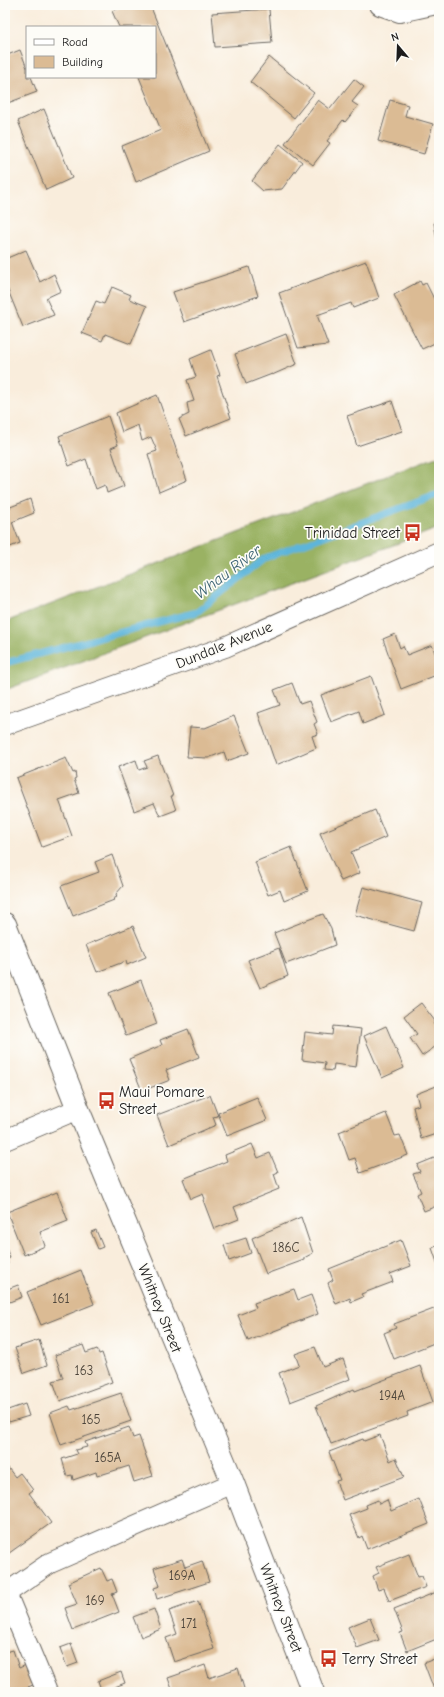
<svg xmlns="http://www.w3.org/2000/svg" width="444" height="1697" viewBox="0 0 444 1697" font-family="'Comic Neue',sans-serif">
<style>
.forest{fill:#9ab263;stroke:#5b6740}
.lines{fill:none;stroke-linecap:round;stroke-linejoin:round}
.stream{stroke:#5db5da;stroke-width:7}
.building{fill:#dbbb94}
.minor-casing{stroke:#69655f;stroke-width:22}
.tertiary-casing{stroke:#69655f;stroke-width:24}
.minor{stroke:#fff;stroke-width:20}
.tertiary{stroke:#fff;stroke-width:22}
.labels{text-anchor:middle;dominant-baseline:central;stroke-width:3.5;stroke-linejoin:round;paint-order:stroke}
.number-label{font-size:13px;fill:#4c443a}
.poi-label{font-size:15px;fill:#1c1c1c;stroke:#fdfcf7;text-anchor:start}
.street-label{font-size:15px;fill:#1c1c1c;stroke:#fdfcf7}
.water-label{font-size:16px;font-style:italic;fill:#396171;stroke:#fdfcf7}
</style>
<rect width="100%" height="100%" fill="#fdfcf7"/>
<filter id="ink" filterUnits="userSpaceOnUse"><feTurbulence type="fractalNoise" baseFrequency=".025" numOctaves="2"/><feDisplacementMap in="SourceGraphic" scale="8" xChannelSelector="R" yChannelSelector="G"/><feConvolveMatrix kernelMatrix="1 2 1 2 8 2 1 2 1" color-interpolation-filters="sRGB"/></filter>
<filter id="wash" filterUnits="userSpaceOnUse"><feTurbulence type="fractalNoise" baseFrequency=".012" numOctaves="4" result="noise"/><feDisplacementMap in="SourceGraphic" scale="16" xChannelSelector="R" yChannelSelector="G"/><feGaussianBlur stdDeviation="0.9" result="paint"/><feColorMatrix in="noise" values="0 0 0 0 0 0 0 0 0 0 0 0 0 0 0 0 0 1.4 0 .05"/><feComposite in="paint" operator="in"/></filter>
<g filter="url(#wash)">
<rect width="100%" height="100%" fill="#f9eddc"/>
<!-- forest -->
<path class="forest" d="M439,456V528L5,690V622Z"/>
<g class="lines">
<!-- stream -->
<path class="stream" d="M5,663L197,612L265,558L439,494"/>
</g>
<g id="blocks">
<!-- building -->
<path class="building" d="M126,5H150L209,151L136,182L122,146L161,130L139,77H155V27H119L112,11Z
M269,9L272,43L215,47L212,13Z
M20,50L27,68V77H31L37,92L5,104V56Z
M269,57L314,93L294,118L250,82Z
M354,79L364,87L352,102L358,106L345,122L343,120L327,141L330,143L313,165L285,143L318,100L330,109Z
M390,100L408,105L405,116L433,124L424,154L378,141Z
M44,109L72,178L46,190L18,121Z
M280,144L302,162L282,189L263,191L252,181Z
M439,222V246H438L434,223Z
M26,250L40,282L54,274L61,291L46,298L54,315L23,327L5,283V259Z
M366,261L379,298L353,308L351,303L317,315L328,345L298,348L279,293Z
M249,267L258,296L184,322L173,292Z
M420,281L422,285L426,283L439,309V341L422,349L394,295Z
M112,287L131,295L129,299L147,306L131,344L105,334L102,341L82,333L96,301L104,304Z
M286,334L297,364L272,375V374L246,384L235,354Z
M211,350L220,375L217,376L231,418L186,436L179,419L189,414L187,403L194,401L187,380L196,377L190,359Z
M157,395L187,480L159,492L148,454L157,451L151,437L142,441L138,425L122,432L116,413Z
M392,401L402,431L357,446L347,416Z
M108,416L118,445L111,448L124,486L107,493L105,485L96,489L86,459L69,466L59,436Z
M30,499L34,513L12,522L20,543L5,549V500L8,508Z
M395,634L400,648L403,646L407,655L432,645L439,663V674L401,689L383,639Z
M371,676L385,715L363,724L359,711L331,722L321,695Z
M292,683L300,704L309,701L317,722L314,724L318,734L312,736L316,748L276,765L258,713L280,705L274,690Z
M234,716L249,753L227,761L224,752L208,758L187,757L190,727L205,728Z
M158,756L173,796H171L176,810L160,816L154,803L134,811L118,767L136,760L139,770L147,767L144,761Z
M66,758L73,773L75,772L76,778L74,779L79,793L59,800L72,836L42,847L16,778Z
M375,810L386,837L351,852L360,873L341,881L320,833Z
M291,847L308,891L284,901L280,890L268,895L255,862Z
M112,855L123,886L116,894L117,897L113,899L114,900L73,916L61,886L99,872L95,862Z
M363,887L422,903L414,931L355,915Z
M323,914L331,929L335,945L286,964L274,933Z
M133,926L146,957L127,965L126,961L97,972L86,945Z
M279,948L288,976L260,988L248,960Z
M141,980L157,1024L126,1036L109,993Z
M421,1003L435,1021L433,1023L439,1032V1044L422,1056L410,1038L417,1034L404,1016Z
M333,1026L361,1029L356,1067L334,1064L333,1071L324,1070L325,1063L302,1060L305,1032L332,1035Z
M386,1026L404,1068L382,1078L364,1036Z
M188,1029L199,1057L166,1070L170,1080L142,1091L129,1059L162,1045L160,1040Z
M439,1085V1133L421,1139L413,1107L419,1105L416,1094Z
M210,1095L218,1116L213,1117L216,1125L169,1145L157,1115Z
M257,1097L267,1120L227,1136L218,1113Z
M386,1113L395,1136L400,1135L408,1155L360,1173L355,1158L349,1160L339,1132Z
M252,1144L258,1158L270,1153L278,1172L274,1174L279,1189L234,1207L239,1219L214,1229L203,1200L205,1199L203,1194L191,1199L183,1179L227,1161L225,1155Z
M439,1156V1205L424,1211L417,1194L421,1192L413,1174L420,1172L417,1165Z
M57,1192L68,1221L40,1232L45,1246L24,1255L7,1212Z
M301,1217L313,1253L304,1258V1260L266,1274L252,1238Z
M96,1230L103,1247L98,1249L91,1232Z
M246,1238L251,1253L229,1261L224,1245Z
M401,1240L411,1266L390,1274L393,1282L361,1294L363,1297L351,1302L350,1298L336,1304L328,1283L333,1280L329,1269Z
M439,1245V1268L432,1248Z
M5,1246L10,1258L7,1259L8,1264L5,1265Z
M81,1270L94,1304L41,1325L27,1292Z
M18,1285L22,1297L7,1303L5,1290Z
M294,1289L298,1300L311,1295L318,1314L248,1341L238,1315L256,1308L254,1303Z
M439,1307V1341L394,1359L384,1333L396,1328L394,1324Z
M39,1340L47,1365L24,1373L15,1348Z
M83,1345L86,1353L97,1349L99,1354L102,1353L112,1382L60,1401L53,1381L63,1378L55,1355Z
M315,1347L323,1367L343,1359L350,1379L290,1402L279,1373L299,1365L295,1354Z
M420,1366L433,1402L407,1412L408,1416L331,1444L316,1406L354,1389L355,1391Z
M121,1393L131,1421L61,1445L50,1413L69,1406L71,1410Z
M25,1404L29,1416L9,1422L5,1411Z
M129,1427L133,1438L139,1436L153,1476L134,1482L129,1466L97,1476L96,1472L73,1480L72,1475L67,1476L62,1459L77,1454L75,1450L87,1447L85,1442Z
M380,1435L390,1461L396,1458L404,1477L343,1500L336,1481L340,1480L329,1452L363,1439L364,1441Z
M5,1464L15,1477L20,1473L33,1490L29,1493L51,1523L5,1556Z
M419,1499L429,1524L367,1549L362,1536L359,1538L349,1515L367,1508L366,1505L378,1500L379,1504L387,1500L391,1511Z
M409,1554L418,1577L422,1576L426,1587L389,1601L384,1588L378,1590L373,1576L379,1573L376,1567Z
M182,1559L185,1567L202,1561L209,1582L157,1599L154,1588L160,1586L154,1568Z
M101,1568L107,1581L112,1579L117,1592L112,1594L119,1612L73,1630L65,1608L77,1604L68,1583Z
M439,1591V1638L407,1651L400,1633L403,1632L394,1609Z
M198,1601L214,1649L174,1662L166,1638L177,1634L169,1611Z
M154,1609L161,1629L141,1637L133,1617Z
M370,1618L379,1640L357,1648L348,1627Z
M71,1644L78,1663L67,1667L60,1648Z
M13,1650L19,1668L26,1665L33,1685L28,1687L30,1692H5V1652Z
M439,1657V1692H435L424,1663Z
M205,1665L209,1678L238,1668L245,1692H173L168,1678Z
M121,1672L125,1683L102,1692L98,1681Z"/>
</g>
</g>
<g filter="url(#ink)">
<use href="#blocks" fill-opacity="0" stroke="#69655f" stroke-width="1"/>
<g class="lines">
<defs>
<path id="minor" d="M380,5L400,12L432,5
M5,725L225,647L439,552
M5,1140L78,1109
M6,1593L47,1692
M5,1594L50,1563L233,1483"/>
<path id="tertiary" d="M5,924L78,1109L233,1483L313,1692"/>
</defs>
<!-- minor casing -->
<use href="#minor" class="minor-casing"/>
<!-- tertiary casing -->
<use href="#tertiary" class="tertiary-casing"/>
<!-- minor -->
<use href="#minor" class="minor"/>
<!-- tertiary -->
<use href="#tertiary" class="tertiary"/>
</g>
</g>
<!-- icons -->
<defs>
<symbol id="bus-bare" viewBox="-9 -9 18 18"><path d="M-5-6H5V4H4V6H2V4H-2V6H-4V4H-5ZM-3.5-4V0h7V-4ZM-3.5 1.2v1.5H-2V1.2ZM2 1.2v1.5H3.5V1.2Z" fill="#c8321e" stroke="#fdfcf7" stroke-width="2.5" paint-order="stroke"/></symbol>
</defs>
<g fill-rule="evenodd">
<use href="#bus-bare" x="400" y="520" width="25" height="25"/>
<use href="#bus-bare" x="94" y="1088" width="25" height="25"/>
<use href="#bus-bare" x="316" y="1646" width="25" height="25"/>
</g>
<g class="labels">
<!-- number labels -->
<g class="number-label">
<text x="286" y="1247">186C</text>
<text x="61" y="1298">161</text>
<text x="84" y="1370">163</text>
<text x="392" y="1395">194A</text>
<text x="91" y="1419">165</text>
<text x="108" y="1457">165A</text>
<text x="182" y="1575">169A</text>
<text x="95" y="1600">169</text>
<text x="189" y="1623">171</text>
</g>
<!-- poi labels -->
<g class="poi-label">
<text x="400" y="533" text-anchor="end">Trinidad Street</text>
<text x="119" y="1092">Maui Pomare<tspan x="119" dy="17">Street</tspan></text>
<text x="342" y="1659">Terry Street</text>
</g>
<!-- street labels -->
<g class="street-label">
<text transform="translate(224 645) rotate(-22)">Dundale Avenue</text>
<text transform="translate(160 1308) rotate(68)">Whitney Street</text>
<text transform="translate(281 1608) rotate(69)">Whitney Street</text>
</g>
<!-- water labels -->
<g class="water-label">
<text transform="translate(228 572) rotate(-37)">Whau River</text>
</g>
</g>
<!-- margin -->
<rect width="444" height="1697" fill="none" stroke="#fdfcf7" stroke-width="20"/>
<!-- legend -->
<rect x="26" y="26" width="130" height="52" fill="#fdfcf7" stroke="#a3a29f"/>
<rect x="34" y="39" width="20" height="6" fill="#ffffff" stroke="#a3a29f"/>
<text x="62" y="46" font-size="12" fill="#1c1c1c">Road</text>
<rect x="34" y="56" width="20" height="12" fill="#dbbb94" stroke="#a3a29f"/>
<text x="62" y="66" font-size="12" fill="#1c1c1c">Building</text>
<!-- north arrow -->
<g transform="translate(398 46) rotate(341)" stroke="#fdfcf7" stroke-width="3" paint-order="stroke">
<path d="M0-3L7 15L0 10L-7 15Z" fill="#1c1c1c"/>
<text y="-6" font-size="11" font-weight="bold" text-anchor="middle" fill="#1c1c1c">N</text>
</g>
</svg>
